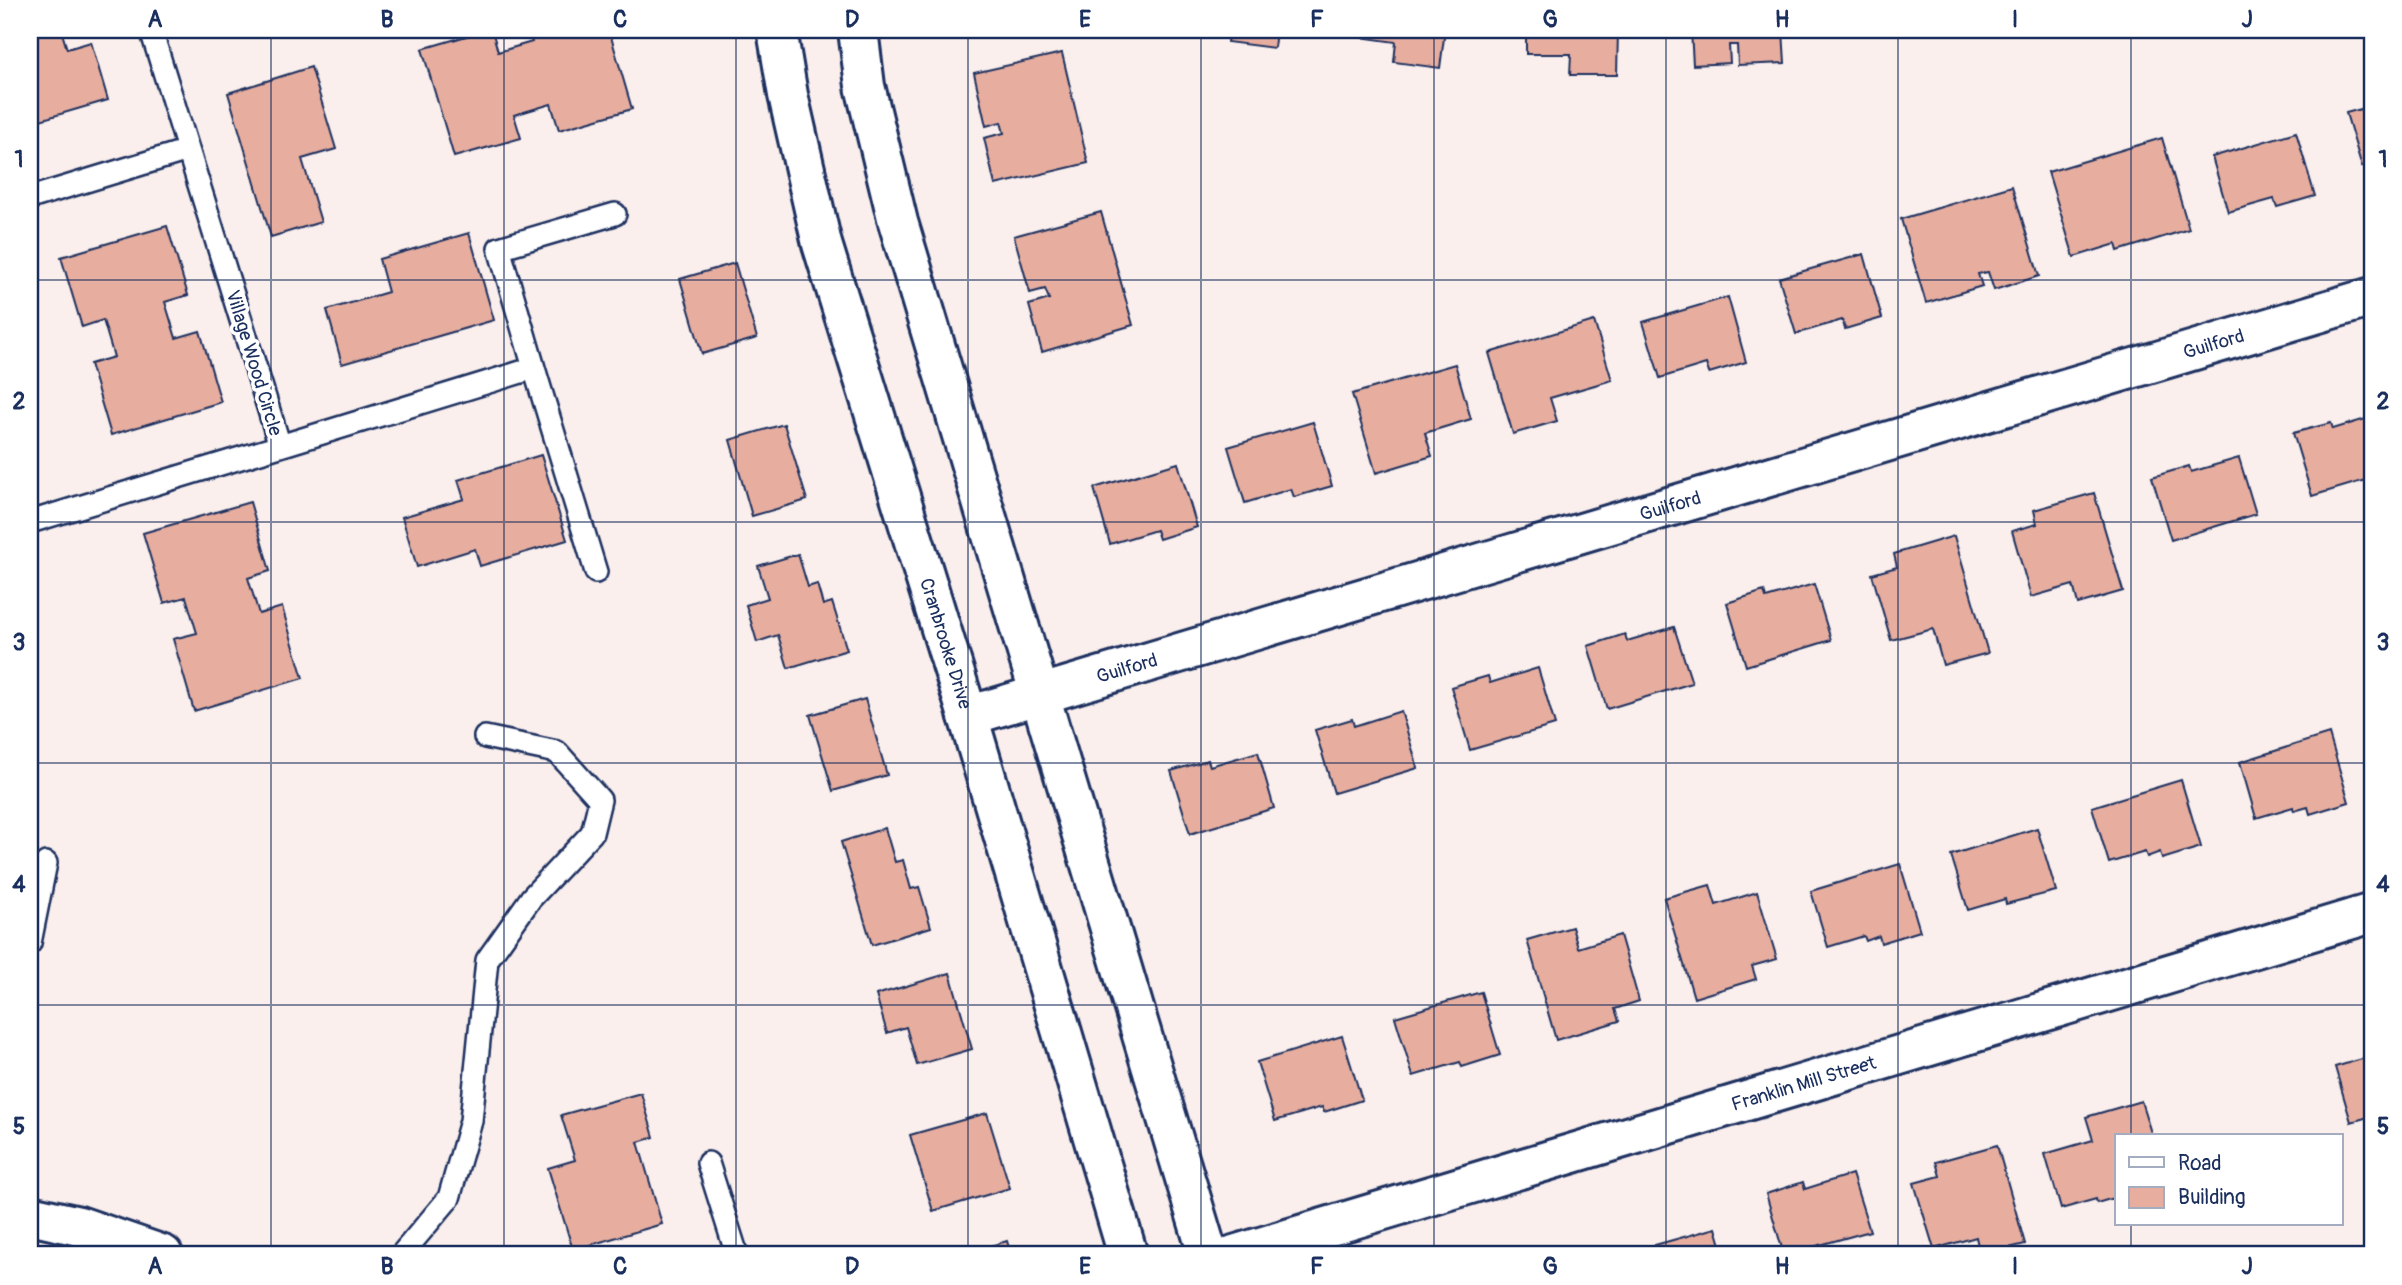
<svg xmlns="http://www.w3.org/2000/svg" width="2402" height="1285" viewBox="0 0 2402 1285" font-family="Pangolin,sans-serif">
<style>
.building{fill:#e7ae9f;stroke:#1b2f5e;stroke-width:2}
.lines{fill:none;stroke-linecap:round;stroke-linejoin:round}
.lane-casing{stroke:#1b2f5e;stroke-width:26}
.street-casing{stroke:#1b2f5e;stroke-width:44}
.lane{stroke:#fff;stroke-width:21}
.street{stroke:#fff;stroke-width:38}
.grid{fill:none;stroke:#1b2f5e;stroke-width:2;stroke-opacity:0.55}
.labels{text-anchor:middle;dominant-baseline:central;stroke-width:7;stroke-linejoin:round;paint-order:stroke}
.street-label{font-size:19px;fill:#1b2f5e;stroke:#fff}
.neatline{fill:none;stroke:#1b2f5e;stroke-width:2.5}
.grid-label{font-size:23px;text-anchor:middle;font-weight:bold;fill:#1b2f5e}
</style>
<rect width="100%" height="100%" fill="#faefec"/>
<filter id="ink" filterUnits="userSpaceOnUse"><feTurbulence type="fractalNoise" baseFrequency=".0143" numOctaves="2"/><feDisplacementMap in="SourceGraphic" scale="14" xChannelSelector="R" yChannelSelector="G"/><feConvolveMatrix kernelMatrix="1 2 1 2 8 2 1 2 1" color-interpolation-filters="sRGB"/></filter>
<g filter="url(#ink)">
<!-- building -->
<path class="building" d="M30,30H61L67,49L91,42L108,100L30,123Z
M487,30H492L498,52L532,42L529,30H609L632,109L559,130L551,104L514,115L521,138L454,157L422,49Z
M1229,30H1276L1274,48L1227,42Z
M1353,30H1445L1440,68L1394,62L1396,42L1352,36Z
M1526,30H1618L1617,75H1570L1571,54H1526Z
M1691,30H1783L1785,63L1738,65L1737,45H1729L1730,63L1693,65Z
M1062,53L1088,163L995,185L984,138L1004,133L1001,122L986,126L974,73Z
M311,67L336,149L302,159L321,222L271,237L228,93Z
M2372,106V164L2362,167L2346,113Z
M2296,132L2315,196L2277,207L2274,199L2228,212L2212,157Z
M2162,138L2189,229L2118,251L2116,244L2074,257L2048,172Z
M2012,186L2039,276L1994,290L1988,272L1978,274L1982,286L1926,303L1901,219Z
M1101,212L1133,325L1042,352L1029,305L1049,299L1045,289L1030,293L1014,236Z
M167,226L188,295L165,302L176,338L200,331L221,402L111,435L90,364L114,357L103,320L82,327L61,257Z
M469,233L494,320L342,364L327,310L388,292L379,259Z
M1864,254L1882,318L1845,329L1842,320L1796,334L1779,278Z
M735,263L757,338L702,354L680,279Z
M1728,297L1746,362L1709,373L1706,364L1660,378L1643,322Z
M1594,321L1612,380L1550,398L1557,421L1513,434L1489,353Z
M1455,364L1471,419L1425,433L1432,456L1376,473L1352,394Z
M2372,417V478L2312,496L2293,433L2331,423L2333,429Z
M1313,422L1332,486L1294,497L1291,489L1245,503L1228,447Z
M784,424L807,500L752,516L730,440Z
M541,455L567,540L480,566L475,549L417,567L402,517L464,499L458,480Z
M2239,458L2256,514L2171,540L2152,477L2189,466L2191,472Z
M1178,463L1197,527L1159,539L1156,530L1110,544L1094,488Z
M2094,493L2123,591L2078,604L2073,585L2031,597L2012,531L2037,524L2034,510Z
M250,502L270,571L248,578L259,614L282,607L303,678L194,711L173,639L197,633L186,597L164,603L143,533Z
M1954,536L1988,653L1943,665L1933,629L1891,640L1872,574L1897,567L1894,554Z
M798,554L808,587L817,584L823,605L832,602L847,650L788,668L778,635L757,642L746,605L768,598L758,566Z
M1814,584L1831,640L1746,666L1727,603L1764,591L1766,598Z
M1674,627L1692,683L1607,709L1588,646L1625,634L1627,641Z
M1538,668L1555,725L1470,750L1451,687L1488,676L1490,683Z
M865,699L887,775L833,791L810,715Z
M1401,711L1418,768L1334,793L1315,730L1352,719L1354,726Z
M2329,734L2349,802L2310,814L2308,807L2294,811L2293,807L2256,818L2240,762Z
M1258,752L1274,808L1190,834L1171,771L1208,760L1210,766Z
M2181,780L2201,847L2162,859L2160,852L2147,857L2145,852L2109,863L2092,807Z
M885,828L895,862L903,860L911,889L919,887L931,927L872,945L841,842Z
M2037,828L2056,891L2006,904L2005,899L1968,910L1951,855Z
M1900,864L1920,931L1881,943L1879,936L1866,941L1864,936L1828,947L1811,891Z
M1710,885L1716,905L1757,892L1777,959L1752,966L1756,979L1694,998L1664,898Z
M1572,927L1578,948L1620,935L1639,1001L1615,1009L1619,1021L1556,1040L1527,940Z
M950,973L972,1049L917,1065L906,1027L887,1033L876,995Z
M1481,992L1500,1055L1462,1067L1460,1062L1413,1076L1395,1017Z
M1342,1036L1362,1100L1324,1112L1322,1107L1275,1121L1257,1062Z
M2372,1056V1116L2351,1122L2335,1067Z
M641,1093L654,1137L638,1142L662,1224L573,1250L548,1168L575,1160L561,1115Z
M2141,1101L2152,1136H2117V1197L2097,1203L2096,1199L2061,1209L2045,1154L2093,1140L2086,1117Z
M987,1113L1010,1188L933,1211L910,1135Z
M1997,1145L2025,1244L1980,1255L1976,1237L1934,1249L1914,1183L1940,1176L1936,1162Z
M1852,1174L1870,1231L1784,1255L1766,1194L1803,1182L1805,1189Z
M1716,1228L1724,1255H1658L1655,1245Z
M1007,1241L1011,1255H963V1254Z"/>
<g class="lines">
<defs>
<path id="lane" d="M30,198L188,150
M534,368L499,248L615,214
M280,446L534,368L596,572
M30,522L280,446L151,30
M30,943L46,863
M708,1163L737,1255
M401,1255L449,1198L471,1121L487,960L531,898L592,833L600,800L557,752L485,737"/>
<g id="street">
<path id="s1" d="M777,30L788,95L822,244L968,716L1128,1255"/>
<path d="M858,30L865,86L898,222L1208,1255"/>
<path id="s2" d="M968,716L2372,297"/>
<path d="M30,1215L79,1226L163,1255"/>
<path id="s3" d="M1234,1255L2372,913"/>
</g>
</defs>
<!-- lane casing -->
<use href="#lane" class="lane-casing"/>
<!-- street casing -->
<use href="#street" class="street-casing"/>
<!-- lane -->
<use href="#lane" class="lane"/>
<!-- street -->
<use href="#street" class="street"/>
</g>
</g>
<!-- grid -->
<path class="grid" d="M271,30V1255M504,30V1255M736,30V1255M968,30V1255M1201,30V1255M1434,30V1255M1666,30V1255M1898,30V1255M2131,30V1136M30,280H2372M30,522H2372M30,763H2372M30,1005H2372M2131,1224V1255"/>
<g class="labels">
<!-- street labels -->
<g class="street-label">
<text stroke="none"><textPath href="#s2" startOffset="1300">Guilford</textPath></text>
<text transform="translate(254 363) rotate(73)">Village Wood Circle</text>
<text stroke="none"><textPath href="#s2" startOffset="733">Guilford</textPath></text>
<text stroke="none"><textPath href="#s1" startOffset="637">Cranbrooke Drive</textPath></text>
<text stroke="none"><textPath href="#s2" startOffset="166">Guilford</textPath></text>
<text stroke="none"><textPath href="#s3" startOffset="595">Franklin Mill Street</textPath></text>
</g>
</g>
<!-- margin -->
<rect width="2402" height="1285" fill="none" stroke="#fff" stroke-width="77"/>
<!-- legend -->
<rect x="2115" y="1134" width="228" height="91" fill="#ffffff" stroke="#a4acbf" stroke-width="2"/>
<rect x="2129" y="1157" width="35" height="10" fill="#ffffff" stroke="#a4acbf" stroke-width="2"/>
<text x="2178" y="1170" font-size="21" fill="#1b2f5e">Road</text>
<rect x="2129" y="1187" width="35" height="21" fill="#e7ae9f" stroke="#a4acbf" stroke-width="2"/>
<text x="2178" y="1204" font-size="21" fill="#1b2f5e">Building</text>
<rect x="38" y="38" width="2326" height="1208" class="neatline"/>
<g class="grid-label">
<text x="155" y="27">A</text>
<text x="387" y="27">B</text>
<text x="620" y="27">C</text>
<text x="852" y="27">D</text>
<text x="1085" y="27">E</text>
<text x="1317" y="27">F</text>
<text x="1550" y="27">G</text>
<text x="1782" y="27">H</text>
<text x="2015" y="27">I</text>
<text x="2247" y="27">J</text>
<text x="19" y="167">1</text>
<text x="2383" y="167">1</text>
<text x="19" y="409">2</text>
<text x="2383" y="409">2</text>
<text x="19" y="650">3</text>
<text x="2383" y="650">3</text>
<text x="19" y="892">4</text>
<text x="2383" y="892">4</text>
<text x="19" y="1134">5</text>
<text x="2383" y="1134">5</text>
<text x="155" y="1274">A</text>
<text x="387" y="1274">B</text>
<text x="620" y="1274">C</text>
<text x="852" y="1274">D</text>
<text x="1085" y="1274">E</text>
<text x="1317" y="1274">F</text>
<text x="1550" y="1274">G</text>
<text x="1782" y="1274">H</text>
<text x="2015" y="1274">I</text>
<text x="2247" y="1274">J</text>
</g>
</svg>
